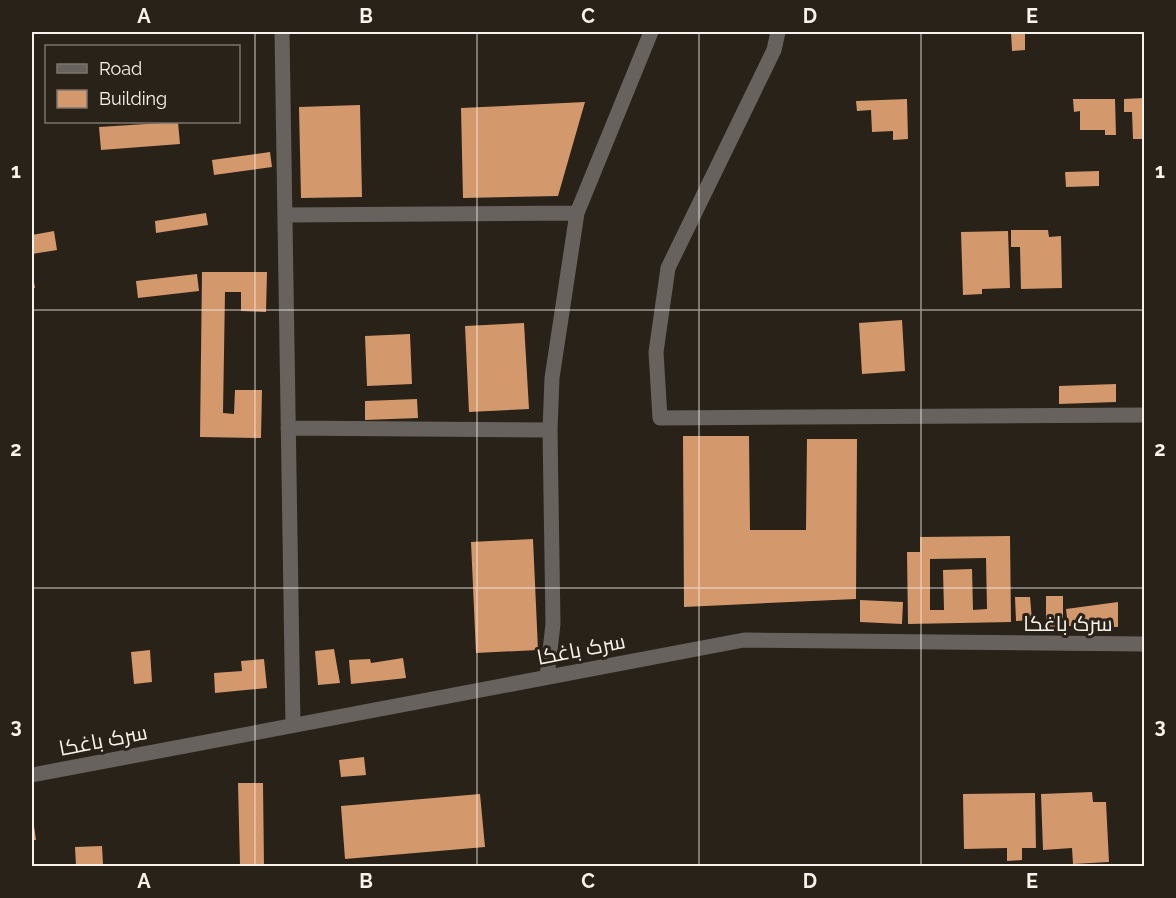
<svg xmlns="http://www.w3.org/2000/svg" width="1176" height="898" viewBox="0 0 1176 898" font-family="Raleway,Cairo,sans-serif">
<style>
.building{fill:#d4986d;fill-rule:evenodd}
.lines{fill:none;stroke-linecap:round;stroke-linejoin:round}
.minor{stroke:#68625f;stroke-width:15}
.grid{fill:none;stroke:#f8f3ec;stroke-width:1.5;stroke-opacity:0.55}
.labels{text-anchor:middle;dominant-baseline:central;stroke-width:6;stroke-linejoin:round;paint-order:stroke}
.street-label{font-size:21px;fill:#f8f3ec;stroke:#292218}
.neatline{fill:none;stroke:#f8f3ec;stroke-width:2}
.grid-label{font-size:20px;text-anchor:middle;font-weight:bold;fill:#f8f3ec}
</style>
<rect width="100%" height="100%" fill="#292218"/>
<!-- building -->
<path class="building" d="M1011,32H1025V50L1012,51Z
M1144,98V139H1133L1132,112H1124V99Z
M907,99L908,139L893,140V131L872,132L871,110L857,111L856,101Z
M1073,99H1115L1116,135H1105V130H1080V111L1074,112Z
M585,102L558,196L463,198L461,108Z
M360,105L362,197L301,198L299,107Z
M178,122L180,144L101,150L99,127Z
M270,152L272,167L214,175L212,160Z
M1099,171V186L1066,187L1065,172Z
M206,213L208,225L156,233L155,221Z
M1011,230H1048L1049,237L1061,236L1062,288L1021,289L1020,247H1011Z
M54,231L57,250L32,254V235Z
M1008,231L1010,288L982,289V294L963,295L961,232Z
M32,271L35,288H32Z
M202,272H267L266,312L241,311V292H225L223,413L234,414L235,390H262L261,438L200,437Z
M197,274L199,291L138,298L136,281Z
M902,320L905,371L862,374L859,323Z
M524,323L529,409L469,412L465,326Z
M410,334L412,384L367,386L365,336Z
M1116,384V402L1059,404V386Z
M417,399L418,418L365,420V401Z
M683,436H749L750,530H806L807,439H857L856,599L684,607Z
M1010,536L1011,622L908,624L907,552H920V537ZM986,558L987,609L973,610L972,569L943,570L944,610H930V559Z
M533,539L538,650L476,653L471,542Z
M1046,596H1063V630H1046Z
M1015,597H1030L1032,620L1016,621Z
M860,600L903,602L902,624L860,622Z
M1118,602V627L1068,626L1066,609Z
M334,649L340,683L318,685L315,651Z
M150,650L152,682L134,684L131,652Z
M403,658L406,678L351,684L349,660L370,659L371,663Z
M264,659L267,688L215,693L214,673L242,671L241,661Z
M364,757L366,775L341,777L339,760Z
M238,783H263L264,866H240Z
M1092,792L1093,802H1106L1109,862L1073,864L1072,848L1043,850L1041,794Z
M1035,793L1036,848H1022V860L1007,861V848L964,849L963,794Z
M480,794L485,847L345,859L341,806Z
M32,819H33L36,840H32Z
M102,846L103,864L76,866L75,847Z"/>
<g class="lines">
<!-- minor -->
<path class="minor" d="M282,32L293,725
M778,32L774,50L668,268L656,352L660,418L1144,415
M285,215L577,213
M288,428L550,430
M547,677L553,624L550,430L552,378L577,213L651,32
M32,775L744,640L1144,644"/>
</g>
<!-- grid -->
<path class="grid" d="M255,32V866M477,32V866M699,32V866M921,32V866M32,310H1144M32,588H1144"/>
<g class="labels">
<!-- street labels -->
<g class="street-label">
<text x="1068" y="623">سرک باغکا</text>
<text transform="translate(581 649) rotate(-11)">سرک باغکا</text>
<text transform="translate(103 740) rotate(-11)">سرک باغکا</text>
</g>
</g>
<!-- border -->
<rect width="1176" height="898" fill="none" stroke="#292218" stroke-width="66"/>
<!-- legend -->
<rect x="45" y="45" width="195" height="78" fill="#292218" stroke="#7c766d" stroke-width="1.5"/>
<rect x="57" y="64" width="30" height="9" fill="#68625f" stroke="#7c766d" stroke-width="1.5"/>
<text x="99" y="75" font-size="18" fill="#f8f3ec">Road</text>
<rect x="57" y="90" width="30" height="18" fill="#d4986d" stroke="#7c766d" stroke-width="1.5"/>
<text x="99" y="105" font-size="18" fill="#f8f3ec">Building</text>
<rect x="33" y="33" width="1110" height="832" class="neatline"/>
<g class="grid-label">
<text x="144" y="23">A</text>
<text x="366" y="23">B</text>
<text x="588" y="23">C</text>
<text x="810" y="23">D</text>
<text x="1032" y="23">E</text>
<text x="16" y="178">1</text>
<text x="1160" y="178">1</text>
<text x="16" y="456">2</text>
<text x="1160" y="456">2</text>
<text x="16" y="733">3</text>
<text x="1160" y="733">3</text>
<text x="144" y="888">A</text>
<text x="366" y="888">B</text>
<text x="588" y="888">C</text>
<text x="810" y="888">D</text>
<text x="1032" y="888">E</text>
</g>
</svg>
